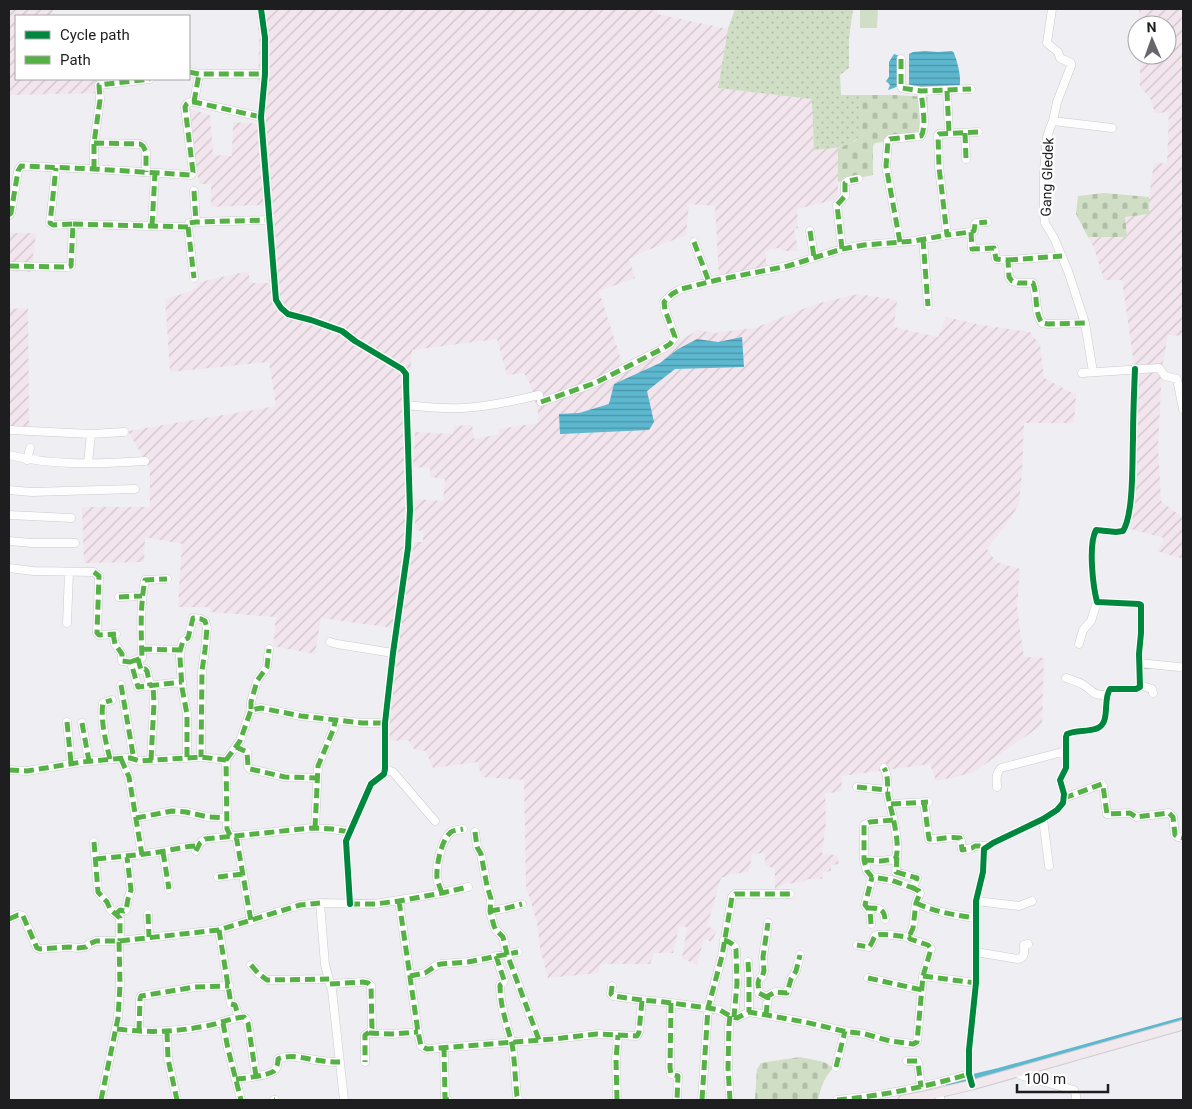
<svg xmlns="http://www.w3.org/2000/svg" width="1192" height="1109" viewBox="0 0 1192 1109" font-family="Roboto,sans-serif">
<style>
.industrial{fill:url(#industrial-furrows)}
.grass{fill:url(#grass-dots)}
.cemetery{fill:url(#cemetery-stones)}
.pitch{fill:#cfdec4}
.water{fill:url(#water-rules)}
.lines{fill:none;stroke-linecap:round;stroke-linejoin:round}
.canal{stroke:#5cb7cf;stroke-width:6}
.minor-casing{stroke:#cbcbce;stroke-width:9}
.major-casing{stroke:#ccccce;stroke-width:11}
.minor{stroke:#fdfdfd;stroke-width:8}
.major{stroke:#f2e9ee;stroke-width:9}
.quiet{stroke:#55b145;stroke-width:5;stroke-dasharray:10 5;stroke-linecap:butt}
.cycleway-casing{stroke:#fff;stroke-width:9}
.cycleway{stroke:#00873e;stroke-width:6}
.labels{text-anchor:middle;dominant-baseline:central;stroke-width:4.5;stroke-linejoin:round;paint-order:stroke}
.street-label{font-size:14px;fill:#1e1d20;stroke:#fff}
</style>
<defs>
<pattern id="industrial-furrows" width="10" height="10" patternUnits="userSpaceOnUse" patternTransform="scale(1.25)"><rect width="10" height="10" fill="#f2e5ed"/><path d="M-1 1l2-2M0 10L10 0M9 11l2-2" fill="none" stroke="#cfc4cb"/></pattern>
<pattern id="grass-dots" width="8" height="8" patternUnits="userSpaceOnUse" patternTransform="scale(1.25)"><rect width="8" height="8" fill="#cfdec4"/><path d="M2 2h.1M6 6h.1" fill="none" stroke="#b1bea8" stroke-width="1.8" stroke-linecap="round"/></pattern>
<pattern id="cemetery-stones" width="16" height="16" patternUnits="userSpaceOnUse" patternTransform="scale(1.25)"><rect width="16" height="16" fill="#cfdec4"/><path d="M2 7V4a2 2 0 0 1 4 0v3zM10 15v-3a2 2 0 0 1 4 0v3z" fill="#b1bea8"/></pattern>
<pattern id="water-rules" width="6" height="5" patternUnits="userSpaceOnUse" patternTransform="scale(1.25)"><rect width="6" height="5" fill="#5cb7cf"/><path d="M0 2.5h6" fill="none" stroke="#4b94a8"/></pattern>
</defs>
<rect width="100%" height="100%" fill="#efeff3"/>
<!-- industrial -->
<path class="industrial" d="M9,9H53L52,16H16V79H100L101,93L9,95Z
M256,9H657V14L728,29L718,88L812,99L814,150L838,148V199L797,209L798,228L794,229L798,251H784L778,248L765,251L767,267L719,277L715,206L689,204L686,235L643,252L629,259L635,278L599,291L624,369L674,344L698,330L714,333L754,328L816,304L858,294L897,300L894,327L938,337L946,317L981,325L1030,332L1040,345L1044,378L1076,395L1074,423H1024L1022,474L1019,503L1011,518L987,549L996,562L1020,569L1017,609L1024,657L1044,658L1042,725L972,773L936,781L930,764L842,776L841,792L825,793L826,821L822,854L837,855L839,864L831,865V871L823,872L822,879H808L804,882L784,884L775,891V868L768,867L765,865V853L752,854L749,872L732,874L721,878L707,926L717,931L711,942L706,939L703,942L697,965L682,958L687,927L679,926L673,953H654L650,964H600L599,973L548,978L540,949L537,922L526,886L524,780L482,777L477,762L433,768L426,751L414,749L408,740L385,741L387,715L414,542H423V531L415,530V499L443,501L445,479L430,477V468L413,467L415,432L453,434L454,426L472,425L474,439L500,434L498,429L538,423V411L530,384L524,373L507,375L497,339L412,350L406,433L407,515L394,628L321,618L315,654L273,646L276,617L210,612V607H178L182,544L145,537L144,562L84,563L82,507H150V469L128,431L276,406L269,362L170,372L165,299L192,291L200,282L249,271V283H269L268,236L266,205L211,207V184H199L190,109L210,115L213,155L232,156L233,122L258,124L259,39Z
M1139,9H1183V336L1168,335L1162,367L1158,446L1161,501L1183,518V559L1157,551L1164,538L1123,527L1130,485L1135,373L1122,280H1104L1094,248L1088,237H1126L1125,216L1149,214V197L1154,162L1167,164L1169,112L1155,113L1150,98L1140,86V55H1167V25H1139Z
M9,233H36L31,272L9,271Z
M28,308L29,431H9V309Z"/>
<!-- grass -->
<path class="grass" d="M735,9H853L849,39V68L840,75L841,95H861V135C848,149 832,148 814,150L812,99L718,88L728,29Z"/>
<!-- cemetery -->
<path class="cemetery" d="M861,95H894L928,97L926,132L923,137L875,143L873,146V175L838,182V148L854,142L861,135Z
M1104,193L1149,197V214L1125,217L1127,237H1088L1076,214L1078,196Z
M800,1057L824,1062L834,1068C825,1074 820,1090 818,1100L848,1098V1100H755L757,1069L761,1063Z"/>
<!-- pitch -->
<path class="pitch" d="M860,9H878L877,28H860Z"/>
<!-- water -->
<path class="water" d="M925,51L938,52L952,51L954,53C958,64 962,78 959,89L909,87V54L913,52Z
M894,54L900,56V85L894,88L888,90L890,85L886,81L889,77V62Z
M742,337L744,367L675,369L647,391L654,422L649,430L560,434L559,414L579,413L609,404L614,384L660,363L678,349L697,339L718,342Z"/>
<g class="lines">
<!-- canal -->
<path class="canal" d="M948,1083L999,1071L1183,1020"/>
<defs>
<path id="minor" d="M261,9L265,38V74L261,117L276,300L281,308L288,314L311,320L342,331L355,341L402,369L406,374V381L410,510L408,548L393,653L385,723V769L384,774L371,784L346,841L350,904
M1052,9L1047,43L1058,52L1060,58L1071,63V66L1057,102L1053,121L1050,128L1047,137L1044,171V214L1045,223L1054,238L1068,271L1085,323L1093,372
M901,59V85L902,88L921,91L971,89
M189,72L199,74H265
M947,91L949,133
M194,102L199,74
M1053,121L1112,128
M978,132L939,134L938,135L939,167L947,235L971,232L972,249L994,248L996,259L1008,260L1009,277L1012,281L1018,283H1033C1038,296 1034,312 1042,323L1048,324L1085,323
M965,133L966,159
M94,143L140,144L143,146L146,152V172
M94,169V143L100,100L99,85L150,79
M194,191L196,222
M9,215L11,213L18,171L21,166L94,169L191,175L193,172L185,107C187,102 189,102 194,102L261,117
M73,224L188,227L189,223L196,222L269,220
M152,226L155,173
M188,227L194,278
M810,231L814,257
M971,232L974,231L975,224L976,223L987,222
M923,239L928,306
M694,242L709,282
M900,242L886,166L888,141L890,139L921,136C927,127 922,103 921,91
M842,249L837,205L845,196V183L848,181L858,179
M1008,260L1062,256
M9,266L67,267L71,266L73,224L53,225L50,223L56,168
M1082,373L1159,368L1165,376L1177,379L1183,409
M541,402L595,383L662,349L670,344L675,337L665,310L664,302L672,294L681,289L717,280L788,266L842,249L864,245L914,241L947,235
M407,405C425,407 444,409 462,408C488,407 514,401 539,395
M9,430L91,434L124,432
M9,455C53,466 100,464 145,461
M27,460L30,448
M88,463L91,434
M9,490L31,492L135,489
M9,515L71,518
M9,541L32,543H75
M9,568L33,571L94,572L99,576L97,633L99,635L116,634
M119,597L142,596
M67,623L69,572
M113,634L115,644L122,654V661L130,662L131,663L138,687L182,682
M330,642L337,644L393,653
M1079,644L1083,630L1091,621L1097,602
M142,649L181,650
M138,659L141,670L145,669L147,671L150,686
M130,662L142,658C141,631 140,606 145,580L167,579
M1139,663L1179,667
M1066,678C1072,680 1080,682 1085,686C1096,693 1091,695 1107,695
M121,685L134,760
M1140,685L1152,689L1153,693
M251,709V702L257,681L267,667L269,649
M67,722L71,763
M82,723L89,761
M236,747L247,752L248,766L250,769L285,777L317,778
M187,757V714L182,688L180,658V651L183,641L188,638L193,618L201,619L205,621L207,628L205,650L202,671L201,757
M110,759C106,743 100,719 103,703L112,700
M121,759L129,777L142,855
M151,760L154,703L153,686
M226,760L240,741L251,710L261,708L301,716L362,723H385
M385,769L393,772L435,821
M9,770L27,771L82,762L125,758H130L140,761L201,757L226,760L227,829L230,835L236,837L237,841L251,921
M857,787L888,790
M997,787C997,780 995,774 1001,768L1066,751
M1064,798L1102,784L1103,786L1107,814L1130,813L1136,817L1169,813L1173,817L1175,835L1178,837L1183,838
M924,802L929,839C939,840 949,836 960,838L961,841L962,850L972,848L975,846H988
M891,804L928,802
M136,818L172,811L186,812L208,817L227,818
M1043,819L1049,866
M893,820L870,822L864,825V860L867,871L872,877L891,880L913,888
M315,828L318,766L334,728L335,720
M475,832L477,847L481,854L487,886L491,899L490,911L494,926L496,930L503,937L507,954L539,1040
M94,842L98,892L107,902L110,909L120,918V941
M196,851L200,843L205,839L312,828L332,829L350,832
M163,852L169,889
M897,857L896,872L917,878L913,888L919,891L920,893L916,903L913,928L909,937
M96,859C118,857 138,855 159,852C172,850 185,846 198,846
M864,860L881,861L895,859C902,848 891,810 888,796C887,787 889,776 884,768
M218,877L243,874
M442,893C440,888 438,883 437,878C436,866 441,840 451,832C454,830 459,830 463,829
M399,901L418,1032L421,1046L427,1049L553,1039L597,1034L637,1036L639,1032L642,1000L664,1002L708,1008L720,1010L730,1016L737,1018L749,1012L805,1022L843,1031L865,1034L890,1041L913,1044L917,1042L923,976L931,949L928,945L910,939L909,937C902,937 881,932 875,936C873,939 872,944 869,947L857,945
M976,901L1019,906L1032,901
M916,903C935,912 955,915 975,918
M867,908C876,908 884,907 885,919
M490,911L507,908L522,904
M116,914L120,910L124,911L126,910L128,899L131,890L127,857
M148,914L149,937
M9,919L18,915L23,916L37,948L40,949L69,947L78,948L86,947L89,944L96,941H119L219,930L300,905L320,903
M871,924L870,911L865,905L872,877
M219,930L231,1004L235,1005L239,1018
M724,940C729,941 735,945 736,950L737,984L734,1017
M976,952L1018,959C1026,957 1024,951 1024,945L1028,944
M496,956L504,980L503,983L500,985C500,1006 507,1025 512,1044C515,1061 515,1079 517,1096L519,1100
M748,962L749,977V1012
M251,965L258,973L267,980L329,979
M410,976L425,973L437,965L441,964L468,962L518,952
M923,976L976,983
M868,978L922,990
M330,984L363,982L368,983L371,986L372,1028L371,1031L365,1035V1062
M612,986L611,994L613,996L642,1000
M768,998L759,993L758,983L759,979L762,977L764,971L763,957L768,923
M671,1003L670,1068L671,1074L678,1076L677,1100
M766,1015L768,996L775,992L787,993L791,979L796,971L800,955
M730,1016L729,1025L728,1068L730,1100
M223,1023L228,1049L241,1100
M117,1029C149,1033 174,1032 206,1026C218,1024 231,1018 244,1017L247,1021L248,1023L256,1076
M139,1031L140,999L141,996L195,987L229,986
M167,1032L168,1059L177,1100
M369,1033L392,1034L418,1032
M444,1047L445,1098L448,1100
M907,1061H917L918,1063L921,1087
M836,1067L845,1031
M1018,1072L1020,1075L1026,1077L1074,1090L1076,1095V1100
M236,1079C245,1078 267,1076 274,1071C277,1068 278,1063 278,1059C292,1053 309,1060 323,1061C329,1062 334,1062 340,1062
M972,1085L969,1074V1050L976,983V901L983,872L984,849L993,843L1043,819L1057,810L1063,803L1064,794L1060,780L1066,768V737L1067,734C1076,730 1086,732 1095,729C1112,725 1102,700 1110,689H1136L1140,687L1139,654L1141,633V605L1139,604L1097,602C1093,586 1088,545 1096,530L1116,532L1123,531C1134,513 1132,461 1133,439C1133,415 1134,392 1135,369
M940,1093V1100
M101,1100L118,1018L120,985L119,941
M274,1100H275
M344,1100L332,990L325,965L320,903L375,904L442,893L468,887
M617,1100L616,1060L618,1035
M702,1100L708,1008L722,956L732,897L735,894H790
M837,1100C881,1096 926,1087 969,1074"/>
<path id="major" d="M903,1100L925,1096L972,1085L1183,1025"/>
</defs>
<!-- minor casing -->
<use href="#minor" class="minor-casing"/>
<!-- major casing -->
<use href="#major" class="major-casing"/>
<!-- minor -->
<use href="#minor" class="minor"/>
<!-- major -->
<use href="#major" class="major"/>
<!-- quiet -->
<path class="quiet" d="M901,59V85L902,88L921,91L971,89
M189,72L199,74H265
M947,91L949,133
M194,102L199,74
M978,132L939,134L938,135L939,167L947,235L971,232L972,249L994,248L996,259L1008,260L1009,277L1012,281L1018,283H1033C1038,296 1034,312 1042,323L1048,324L1085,323
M965,133L966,159
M94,143L140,144L143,146L146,152V172
M94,169V143L100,100L99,85L150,79
M194,191L196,222
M9,215L11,213L18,171L21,166L94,169L191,175L193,172L185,107C187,102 189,102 194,102L261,117
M73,224L188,227L189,223L196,222L269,220
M152,226L155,173
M188,227L194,278
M810,231L814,257
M971,232L974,231L975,224L976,223L987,222
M923,239L928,306
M694,242L709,282
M900,242L886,166L888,141L890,139L921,136C927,127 922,103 921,91
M842,249L837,205L845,196V183L848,181L858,179
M1008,260L1062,256
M9,266L67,267L71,266L73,224L53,225L50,223L56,168
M541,402L595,383L662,349L670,344L675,337L665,310L664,302L672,294L681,289L717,280L788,266L842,249L864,245L914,241L947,235
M94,572L99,576L97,633L99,635L116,634
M119,597L142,596
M113,634L115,644L122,654V661L130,662L131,663L138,687L182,682
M142,649L181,650
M138,659L141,670L145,669L147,671L150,686
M130,662L142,658C141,631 140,606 145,580L167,579
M121,685L134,760
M251,709V702L257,681L267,667L269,649
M67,722L71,763
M82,723L89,761
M236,747L247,752L248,766L250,769L285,777L317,778
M187,757V714L182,688L180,658V651L183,641L188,638L193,618L201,619L205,621L207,628L205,650L202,671L201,757
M110,759C106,743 100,719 103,703L112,700
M121,759L129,777L142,855
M151,760L154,703L153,686
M226,760L240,741L251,710L261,708L301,716L362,723H385
M9,770L27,771L82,762L125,758H130L140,761L201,757L226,760L227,829L230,835L236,837L237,841L251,921
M857,787L888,790
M1064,798L1102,784L1103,786L1107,814L1130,813L1136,817L1169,813L1173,817L1175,835L1178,837L1183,838
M924,802L929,839C939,840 949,836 960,838L961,841L962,850L972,848L975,846H988
M891,804L928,802
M136,818L172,811L186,812L208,817L227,818
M893,820L870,822L864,825V860L867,871L872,877L891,880L913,888
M315,828L318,766L334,728L335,720
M475,832L477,847L481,854L487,886L491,899L490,911L494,926L496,930L503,937L507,954L539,1040
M94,842L98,892L107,902L110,909L120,918V941
M196,851L200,843L205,839L312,828L332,829L350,832
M163,852L169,889
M897,857L896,872L917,878L913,888L919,891L920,893L916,903L913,928L909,937
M96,859C118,857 138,855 159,852C172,850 185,846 198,846
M864,860L881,861L895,859C902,848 891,810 888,796C887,787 889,776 884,768
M218,877L243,874
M442,893C440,888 438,883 437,878C436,866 441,840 451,832C454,830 459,830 463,829
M399,901L418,1032L421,1046L427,1049L553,1039L597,1034L637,1036L639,1032L642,1000L664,1002L708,1008L720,1010L730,1016L737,1018L749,1012L805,1022L843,1031L865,1034L890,1041L913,1044L917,1042L923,976L931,949L928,945L910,939L909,937C902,937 881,932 875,936C873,939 872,944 869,947L857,945
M916,903C935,912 955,915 975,918
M350,904H375L399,901L442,893L468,887
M867,908C876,908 884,907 885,919
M490,911L507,908L522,904
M116,914L120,910L124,911L126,910L128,899L131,890L127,857
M148,914L149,937
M9,919L18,915L23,916L37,948L40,949L69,947L78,948L86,947L89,944L96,941H119L219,930L300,905L320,903
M871,924L870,911L865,905L872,877
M219,930L231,1004L235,1005L239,1018
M724,940C729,941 735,945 736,950L737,984L734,1017
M496,956L504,980L503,983L500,985C500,1006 507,1025 512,1044C515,1061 515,1079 517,1096L519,1100
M748,962L749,977V1012
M251,965L258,973L267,980L329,979
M410,976L425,973L437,965L441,964L468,962L518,952
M923,976L976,983
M868,978L922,990
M330,984L363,982L368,983L371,986L372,1028L371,1031L365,1035V1062
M612,986L611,994L613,996L642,1000
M768,998L759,993L758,983L759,979L762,977L764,971L763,957L768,923
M671,1003L670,1068L671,1074L678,1076L677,1100
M766,1015L768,996L775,992L787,993L791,979L796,971L800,955
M730,1016L729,1025L728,1068L730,1100
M223,1023L228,1049L241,1100
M117,1029C149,1033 174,1032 206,1026C218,1024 231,1018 244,1017L247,1021L248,1023L256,1076
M139,1031L140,999L141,996L195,987L229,986
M167,1032L168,1059L177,1100
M369,1033L392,1034L418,1032
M444,1047L445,1098L448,1100
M907,1061H917L918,1063L921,1087
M836,1067L845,1031
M236,1079C245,1078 267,1076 274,1071C277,1068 278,1063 278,1059C292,1053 309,1060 323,1061C329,1062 334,1062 340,1062
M101,1100L118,1018L120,985L119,941
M274,1100H275
M617,1100L616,1060L618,1035
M702,1100L708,1008L722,956L732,897L735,894H790
M837,1100C881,1096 926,1087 969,1074"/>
<defs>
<path id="cycleway" d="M261,9L265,38V74L261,117L276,300L281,308L288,314L311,320L342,331L355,341L402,369L406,374V381L410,510L408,548L393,653L385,723V769L384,774L371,784L346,841L350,904
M972,1085L969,1074V1050L976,983V901L983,872L984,849L993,843L1043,819L1057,810L1063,803L1064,794L1060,780L1066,768V737L1067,734C1076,730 1086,732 1095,729C1112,725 1102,700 1110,689H1136L1140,687L1139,654L1141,633V605L1139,604L1097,602C1093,586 1088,545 1096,530L1116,532L1123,531C1134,513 1132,461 1133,439C1133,415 1134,392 1135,369"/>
</defs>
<!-- cycleway casing -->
<use href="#cycleway" class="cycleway-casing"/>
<!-- cycleway -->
<use href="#cycleway" class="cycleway"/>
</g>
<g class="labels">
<!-- street labels -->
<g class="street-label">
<text transform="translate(1047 177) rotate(-88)">Gang Gledek</text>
</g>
</g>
<!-- border -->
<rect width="1192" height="1109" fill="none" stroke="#1e1d20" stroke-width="20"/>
<!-- legend -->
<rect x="15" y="15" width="175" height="65" fill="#ffffff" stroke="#a5a5a6"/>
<rect x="25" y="31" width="25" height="8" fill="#00873e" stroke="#a5a5a6"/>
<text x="60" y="40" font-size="15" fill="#1e1d20">Cycle path</text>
<rect x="25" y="56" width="25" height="8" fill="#55b145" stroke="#a5a5a6"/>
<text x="60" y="65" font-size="15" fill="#1e1d20">Path</text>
<!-- north arrow -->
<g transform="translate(1152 40) rotate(358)"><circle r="24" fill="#ffffff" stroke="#a5a5a6"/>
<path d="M0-4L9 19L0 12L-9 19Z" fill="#67666a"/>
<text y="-8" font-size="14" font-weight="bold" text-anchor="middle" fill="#1e1d20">N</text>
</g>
<!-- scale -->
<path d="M1017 1084v8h91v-8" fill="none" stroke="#1e1d20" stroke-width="2.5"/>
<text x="1024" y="1084" font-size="15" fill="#1e1d20" stroke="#ffffff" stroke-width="4" paint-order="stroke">100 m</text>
</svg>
